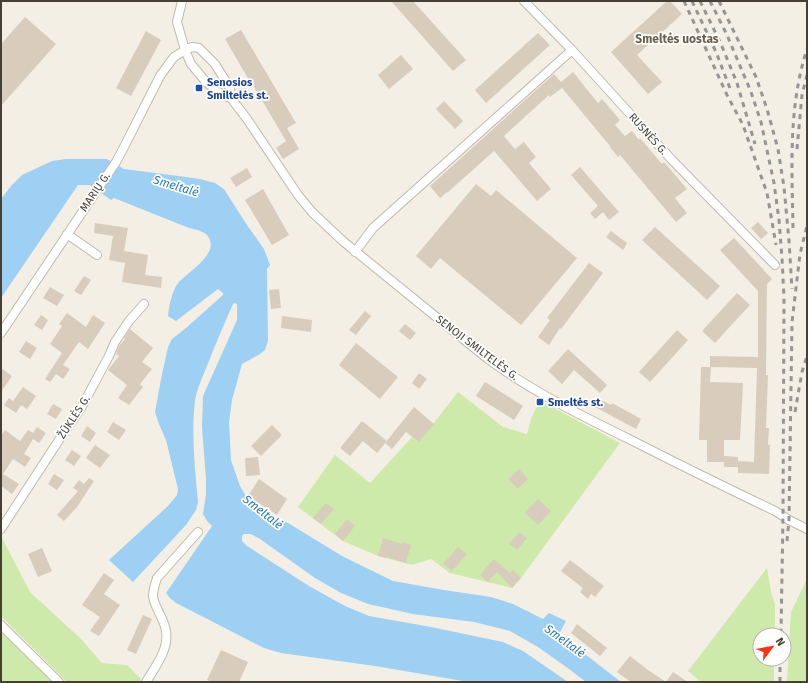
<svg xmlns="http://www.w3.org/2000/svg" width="808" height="683" viewBox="0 0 808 683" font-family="'Fira Sans',sans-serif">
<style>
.green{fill:#cdeaab}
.water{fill:#9dd0f3}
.building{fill:#d8cdbc;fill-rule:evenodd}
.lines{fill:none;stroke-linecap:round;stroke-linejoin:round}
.street-casing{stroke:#c2b9aa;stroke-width:10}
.street{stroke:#fff;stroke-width:8}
.rail{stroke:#959595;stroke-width:3;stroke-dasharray:5 5;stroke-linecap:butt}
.transit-dot{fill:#1a4fb4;stroke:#fff;stroke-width:1.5}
.labels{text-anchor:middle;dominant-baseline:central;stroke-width:3.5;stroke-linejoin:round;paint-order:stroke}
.transit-label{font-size:11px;font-weight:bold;fill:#164399;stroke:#fff;text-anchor:start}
.street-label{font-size:11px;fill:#463f34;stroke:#fff}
.neighbourhood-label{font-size:12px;font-weight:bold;fill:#695d4b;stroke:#fff}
.water-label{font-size:12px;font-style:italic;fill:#297ab6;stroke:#fff}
</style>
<rect width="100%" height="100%" fill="#f3efe4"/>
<!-- green -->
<path class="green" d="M458,392L503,427L527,434L531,419L536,408L544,404L550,406L620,443L521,578L512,588L450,573L431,559L412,565L378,556L343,541L298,507L335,455L370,483L412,437L419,442Z
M2,538L30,592L81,639L102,663L127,665L141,679L140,682H67L1,616V539Z
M767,568L771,592L775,605V635H760V659H774V682H701L688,671Z
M807,579V682H787L791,612Z
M1,631L53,682H1Z"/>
<!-- water -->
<path class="water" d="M66,159H107L124,169L171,175L200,179L215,183L224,189L245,222L264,249L270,265L267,269L268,341L265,350L260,354L242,364L232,400L229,422L231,460L240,486L247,498L277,519L288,523L342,556L393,581L444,590L491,597L513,604L543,619L549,613L566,621L559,634L621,682H586L569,669L538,647L510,631L474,622L413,614L368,604L341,593L315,578L260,539L251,534H244L242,536V541L247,546L309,586L345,606L369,616L431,627L503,642L523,651L568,682H469L375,666L281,653L264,648L176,603L170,598L166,593L212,526L207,521L203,514L206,494V479L202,427L203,396L237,320V304L234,303L233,304C224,324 215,345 207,366C203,376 196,391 195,401C191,434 195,469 198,502L196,510L186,525L133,582L109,560L168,506L177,495L178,489L166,440L159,424L155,412L161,379L168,347L172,339L186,328L223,295V293L218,289L176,321L168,316C169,306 172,291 178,283C188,272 216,256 210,240C207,231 197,230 189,228L114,198L111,200L90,185H78L1,298V199L11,186L22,175L52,161Z"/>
<!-- building -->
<path class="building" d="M391,1H413L466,60L453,71Z
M667,1H670L682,14L637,55L662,82L648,94L611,52Z
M25,17L56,44L1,106V44Z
M241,30L296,123L287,128L299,149L283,159L276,148L286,141L250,80H249L225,39Z
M146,31L161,40L131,96L116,88Z
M538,33L550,45L486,103L475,90Z
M401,55L413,69L389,89L378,75Z
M573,72L598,103L602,99L620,120L615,125L625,136L632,131L639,140L640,138L662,164L664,162L687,189L675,198L687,213L676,222L620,155L618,157L610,147V146L562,88L550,97L549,95L504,136L515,149L524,142L536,157L529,163L551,189L537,201L494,151L447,193V192L440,198L430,186L554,74L561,82Z
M444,101L463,121L455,129L436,109Z
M580,167L619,212L609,220L603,212L595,219L590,213L598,206L571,175Z
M247,168L252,177L236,187L230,178Z
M476,184L491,196L496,190L577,258L521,325L440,258L431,269L416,256Z
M263,189L289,235L272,245L245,200Z
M758,222L768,233L761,239L751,228Z
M95,223L128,228L124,251L148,255L145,275L162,277L161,288L122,282L125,263L109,260L113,236L94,233Z
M655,227L720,286L707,300L642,240Z
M611,231L627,243L623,250L606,237Z
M734,238L772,279L767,284L766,375H768L766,428H769L768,445H770L769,474L738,473V467H724V462H707V440H699L701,367H710V356L758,357V291L720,250ZM711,367L757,368L754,462L738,461V457L724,456V462V440H740L743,383L710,382Z
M589,263L603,273L561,329L560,328L549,345L538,337L550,320L547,318Z
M84,276L91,280L81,295L74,291Z
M50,287L64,295L57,306L43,298Z
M279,289L281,308L271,309L269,290Z
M737,293L750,305L715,343L702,331Z
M365,311L371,316L356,335L349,330Z
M67,313L86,327L93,315L105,323L88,349L79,342L63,365L70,369L63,379L56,374L50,382L45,379L62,353L50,344L62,326L59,324Z
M41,315L48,320L42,330L34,325Z
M282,316L312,320L311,332L281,328Z
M405,324L416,333L410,340L399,331Z
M130,329L153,348L142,362L152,369L140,384L143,387L129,405L118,398L127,385L108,370L119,356L116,354L119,346L125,339L124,338Z
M677,330L688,340L650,382L639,372Z
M26,341L37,348L30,359L19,352Z
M356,343L398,377L380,399L339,365Z
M568,349L607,385L600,393L574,370L562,384L548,371Z
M1,368L12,376L1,392Z
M419,373L427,379L419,389L412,383Z
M485,382L523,406L514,420L476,396Z
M23,387L36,396L27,409L21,405L16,413L4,405L9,398L13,401Z
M597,398L611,405L612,403L641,419L636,429L593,406Z
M53,404L62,409L56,419L47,414Z
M414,407L434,424L419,442L406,432L392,449L385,443Z
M362,421L387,441L377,453L363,441L350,456L340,448Z
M113,422L126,430L119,440L107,432Z
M272,425L282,435L261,456L251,446Z
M87,426L96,433L90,442L81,436Z
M37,427L46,433L39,443L33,439L24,454L31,458L25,467L13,459L3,474L19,484L12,494L1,486V436L5,430L20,441L28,430L33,433Z
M95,445L110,455L100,468L86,458Z
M72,450L81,456L74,466L65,460Z
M258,457L260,475L246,476L245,458Z
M519,469L528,479L518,489L508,479Z
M54,474L64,480L57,490L48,484Z
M89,478L94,481L77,507L64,521L57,515L78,491L73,488L79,480L84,484Z
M259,479L287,499L277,515L248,496Z
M538,499L551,511L538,525L525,513Z
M326,503L334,509L321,524L313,518Z
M347,519L355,526L343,541L335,534Z
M519,532L527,538L517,550L509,544Z
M383,538L402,544V542L411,545L406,563L387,557V558L378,556Z
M458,547L467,554L452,571L443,564Z
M42,548L52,571L38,577L28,554Z
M494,559L510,573L513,570L521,578L512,588L497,572L488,582L480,575Z
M570,560L604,586L595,597L591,594L588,599L580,592L583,588L561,571Z
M104,573L114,580L104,594L120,605L99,636L90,631L100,617L82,605Z
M143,615L152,619L136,654L127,650Z
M577,624L607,648L600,656L571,633Z
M221,650L248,662L239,682H212L207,680Z
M630,656L648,670L666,682H631L617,672Z
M673,672L688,682H666Z"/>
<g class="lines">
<defs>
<path id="street" d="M182,1L177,22L185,50L191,64L206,82L221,94L231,98L247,119L298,195L312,212L330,229L344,242L488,359C533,392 584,417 633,441C680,465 727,488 775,511L789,520L807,529
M524,1L572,50L671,159L775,265
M67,234L97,255
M355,252L373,228L572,50
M1,333L116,162L124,147L160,76L168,65L174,57L185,50L192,47L199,48L215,64L230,88L231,98
M1,529L59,440L81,408L109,356L115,342L129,321L144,304
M1,625L59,682
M146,682C155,667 169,650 166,631C165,620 153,605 153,596C153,590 155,584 157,578L198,532"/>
</defs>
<!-- street casing -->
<use href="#street" class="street-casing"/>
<!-- street -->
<use href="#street" class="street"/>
<!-- rail -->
<path class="rail" d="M684,1L727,95L743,125L767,193L776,245
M692,1L716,52L731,91
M700,1L721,44L737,83L755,144
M710,1L727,35L751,92L761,122L774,183L779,220L782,258L784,298L783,516L781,635
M719,1L756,77L767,109L778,149L784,187L789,241L792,289
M797,149L802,95L807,75
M793,228C792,167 788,108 807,49
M795,412L802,372L807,356
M787,541L789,520L792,322L800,254L807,226
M780,682V659"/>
</g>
<!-- markers -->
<g class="transit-dot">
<rect x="195" y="84" width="8" height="8" rx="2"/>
<rect x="536" y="398" width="8" height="8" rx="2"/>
</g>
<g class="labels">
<!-- transit labels -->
<g class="transit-label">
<text x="207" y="82">Senosios<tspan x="207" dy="13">Smiltelės st.</tspan></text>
<text x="548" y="402">Smeltės st.</text>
</g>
<!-- street labels -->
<g class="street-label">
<text transform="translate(648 134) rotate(48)">RUSNĖS G.</text>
<text transform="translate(95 192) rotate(-56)">MARIŲ G.</text>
<text transform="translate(477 348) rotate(37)">SENOJI SMILTELĖS G.</text>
<text transform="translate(74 417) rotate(-57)">ŽŪKLĖS G.</text>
</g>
<!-- neighbourhood labels -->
<g class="neighbourhood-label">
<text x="677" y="39">Smeltės uostas</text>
</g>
<!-- water labels -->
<g class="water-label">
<text transform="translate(176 186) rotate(17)">Smeltalė</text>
<text transform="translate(263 512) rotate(38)">Smeltalė</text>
<text transform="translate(565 641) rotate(36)">Smeltalė</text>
</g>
</g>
<!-- border -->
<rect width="808" height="683" fill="none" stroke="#463f34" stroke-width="4"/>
<!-- north arrow -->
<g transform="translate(772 647) rotate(58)"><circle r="19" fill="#ffffff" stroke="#b5b2ae"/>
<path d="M0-3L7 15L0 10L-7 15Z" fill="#ff340f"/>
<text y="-6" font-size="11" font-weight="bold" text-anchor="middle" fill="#463f34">N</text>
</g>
</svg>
